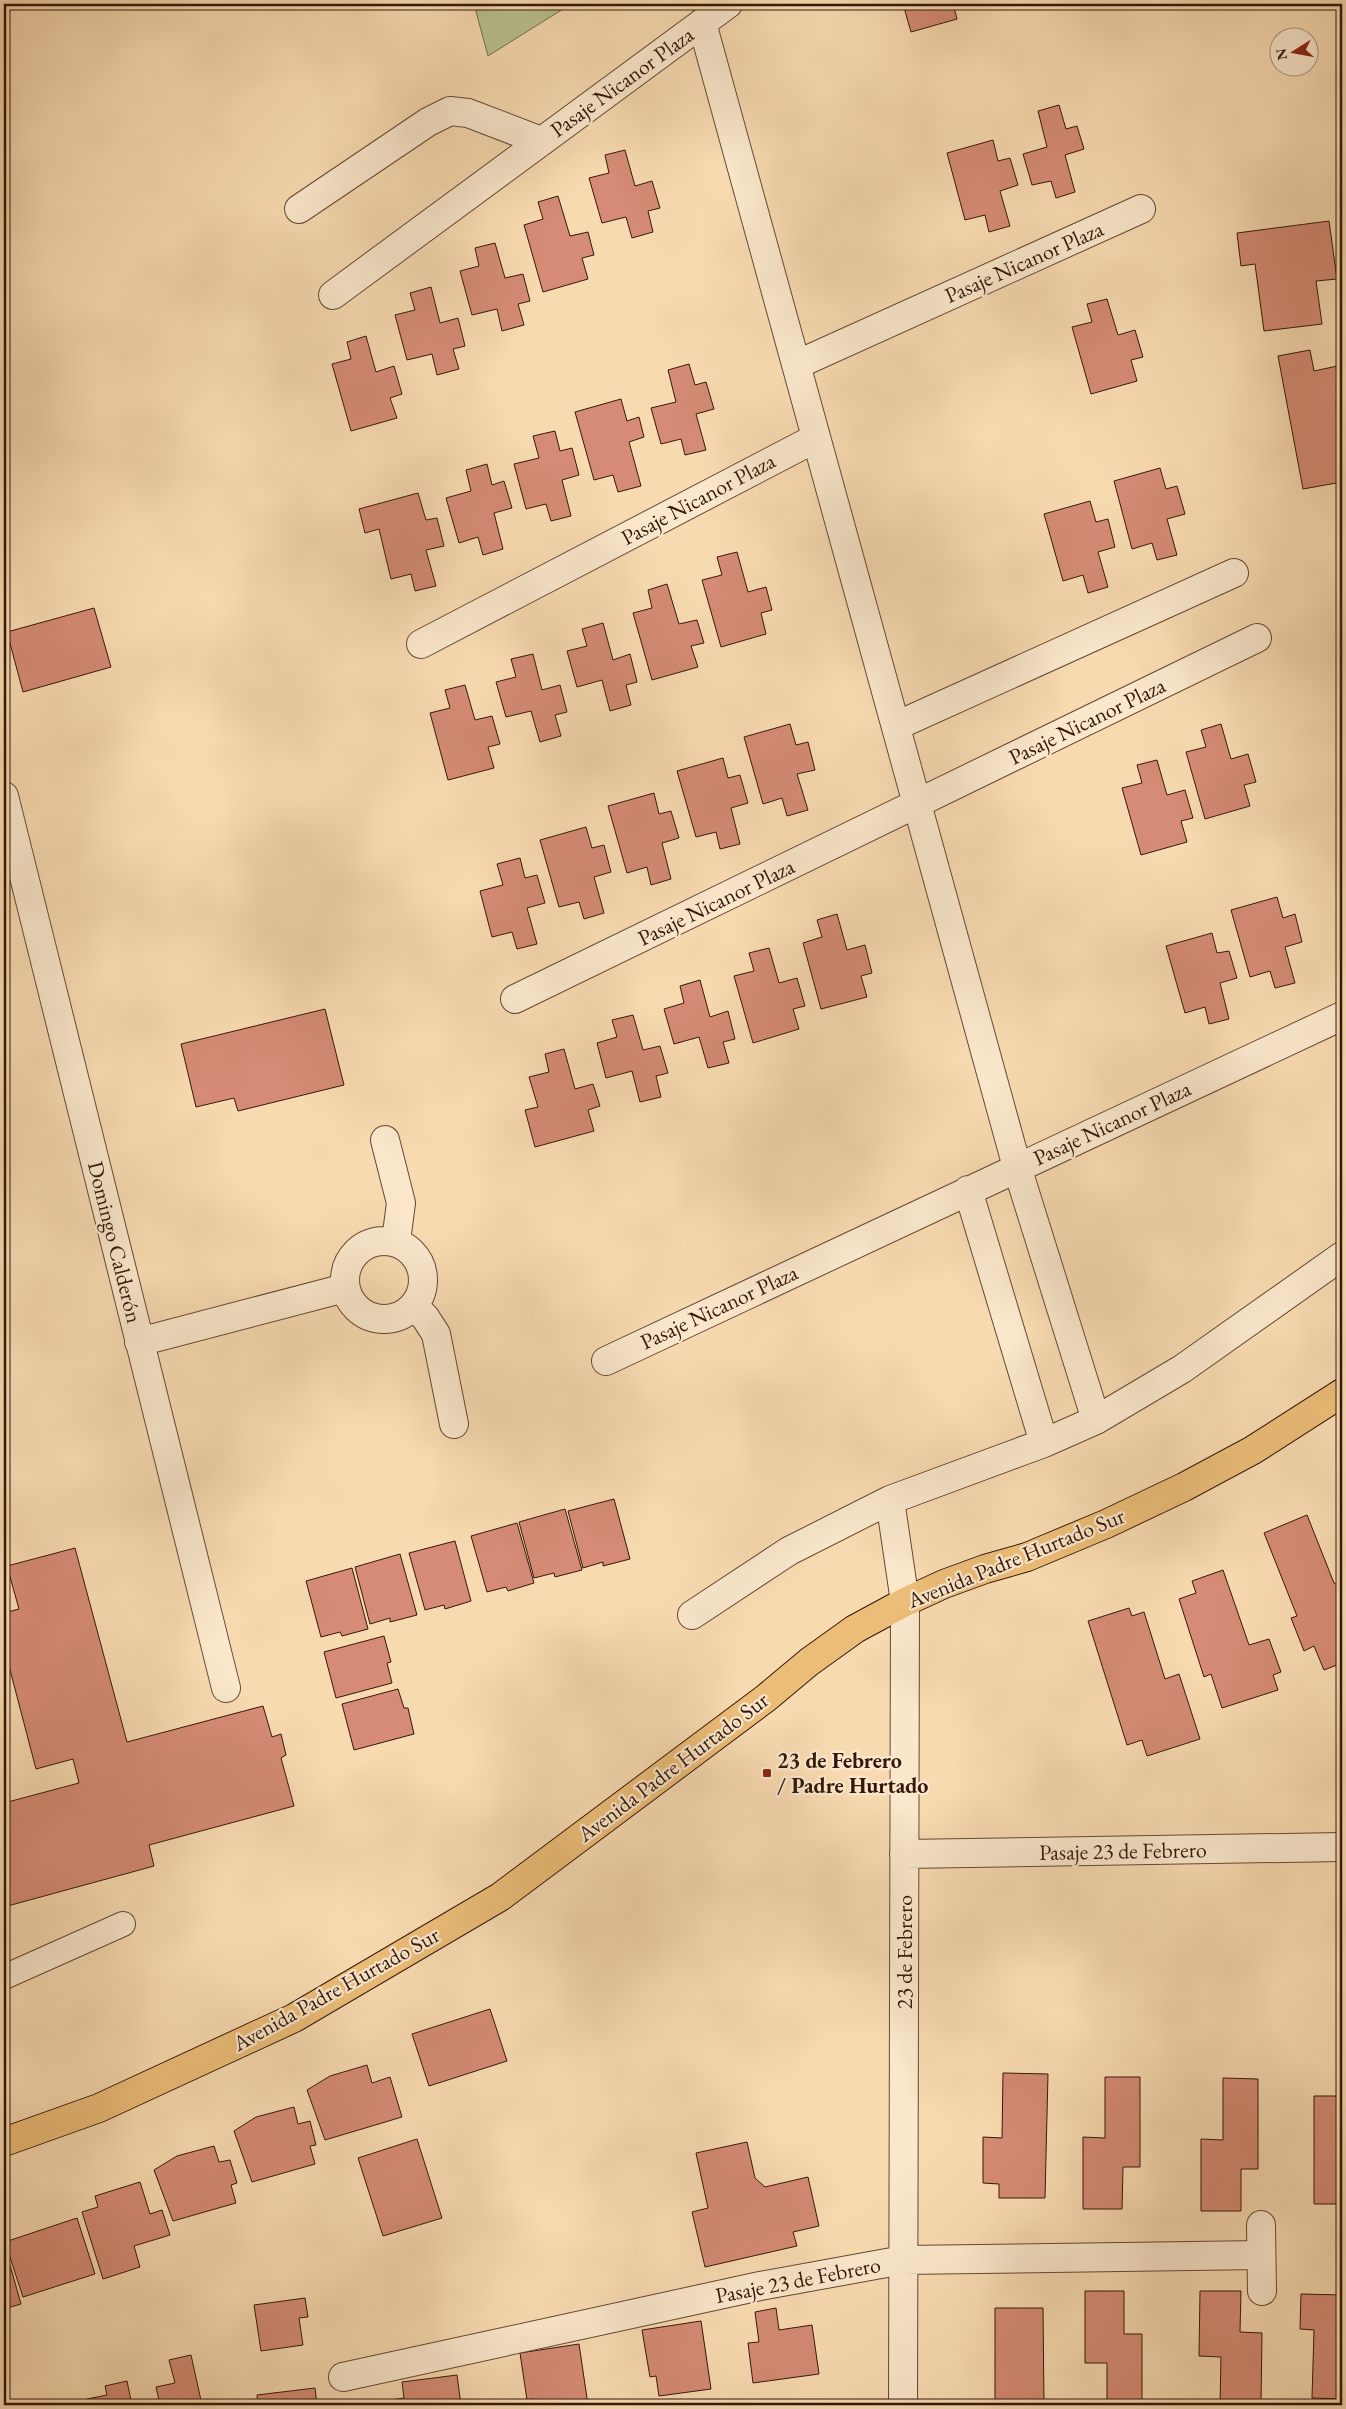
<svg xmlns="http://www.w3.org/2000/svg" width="1346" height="2409" viewBox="0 0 1346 2409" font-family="'EB Garamond',serif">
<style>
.green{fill:#b9c18f;stroke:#766c4d}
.building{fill:#d58b75;stroke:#34180b}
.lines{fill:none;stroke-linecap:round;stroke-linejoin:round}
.lane-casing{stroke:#654834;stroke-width:26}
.street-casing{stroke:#654834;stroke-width:30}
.primary-casing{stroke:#34180b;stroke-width:30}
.lane{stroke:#fae7cc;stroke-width:24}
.street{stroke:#fae7cc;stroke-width:28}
.primary{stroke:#ecbd78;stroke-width:28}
.poi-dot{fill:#8f2418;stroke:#fae7cc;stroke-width:2}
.labels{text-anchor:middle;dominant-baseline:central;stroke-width:4.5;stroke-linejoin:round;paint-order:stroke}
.street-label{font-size:22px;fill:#34180b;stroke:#fae7cc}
.poi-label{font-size:22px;font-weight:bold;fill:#34180b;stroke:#fae7cc;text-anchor:start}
</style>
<rect width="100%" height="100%" fill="#f8dab1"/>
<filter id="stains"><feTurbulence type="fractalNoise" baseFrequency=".004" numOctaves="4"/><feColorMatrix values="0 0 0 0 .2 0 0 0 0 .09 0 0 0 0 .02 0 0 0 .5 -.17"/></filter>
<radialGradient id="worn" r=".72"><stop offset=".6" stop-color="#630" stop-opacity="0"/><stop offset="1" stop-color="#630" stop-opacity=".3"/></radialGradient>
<!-- green -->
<path class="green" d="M474,4H571L488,56Z"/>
<!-- building -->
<path class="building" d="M903,4H953L957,19L911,32Z
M1059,105L1066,129L1077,126L1084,149L1065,155L1075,192L1056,198L1051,181L1032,185L1023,154L1047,147L1038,111Z
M993,140L998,161L1010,158L1018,185L1000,191L1010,226L989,232L985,215L965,220L947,153Z
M625,150L635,186L652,181L660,208L648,211L653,232L632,238L626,217L602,223L589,178L609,173L605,155Z
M558,196L570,236L588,232L594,255L582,258L588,279L543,292L524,225L543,219L538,202Z
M1329,221L1337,279L1316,281L1322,324L1264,331L1255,264L1241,266L1237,233Z
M495,243L505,278L523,274L530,301L518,304L524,325L502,331L497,309L472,315L460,271L479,266L475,248Z
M431,287L440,323L458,318L465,346L453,349L459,369L437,375L432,354L407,360L395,315L415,310L410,293Z
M1107,299L1118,335L1135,330L1143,357L1131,360L1137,381L1091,394L1072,327L1092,322L1087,304Z
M366,336L376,372L394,366L402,394L390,398L397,418L351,431L332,364L351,359L347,342Z
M1310,350L1314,371L1342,365V400L1336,401L1342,433V482L1303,489L1278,356Z
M689,364L695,385L706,382L714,409L696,414L706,450L685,455L681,439L661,444L651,408L676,402L668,370Z
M621,399L627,421L639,417L644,437L629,442L641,486L618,492L613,475L594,480L575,412Z
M555,431L560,451L572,448L579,475L562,480L571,516L551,521L546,504L526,509L514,464L539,458L533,436Z
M487,464L492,485L504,481L512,508L494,513L503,549L483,555L478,537L459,543L446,498L471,491L466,470Z
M1160,468L1166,489L1177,486L1185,514L1167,519L1177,555L1157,560L1152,543L1132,549L1114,481Z
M418,493L426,520L437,518L444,546L426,550L436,586L415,591L411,574L391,579L379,529L365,533L359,509Z
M1090,501L1096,522L1108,519L1115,547L1098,552L1108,587L1088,593L1083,575L1063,581L1044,514Z
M737,552L748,592L766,587L772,610L761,613L766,634L721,647L702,580L722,575L717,557Z
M667,584L679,624L697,620L704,643L691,646L698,667L652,680L633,613L652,608L648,590Z
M94,608L111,667L23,692L7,632Z
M603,623L613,660L630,654L637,682L626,685L631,705L610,711L602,680L577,687L567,651L587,646L582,629Z
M533,654L542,690L560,685L567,712L555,715L561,736L540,742L531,711L506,717L496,682L516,677L511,659Z
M465,685L475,720L492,716L500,744L488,747L494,768L448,780L430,713L450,708L445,690Z
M790,724L796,745L808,742L815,770L797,774L808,810L787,816L782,798L763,804L744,737Z
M1221,724L1231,759L1248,754L1256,782L1244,785L1250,806L1205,819L1186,752L1206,747L1201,730Z
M723,758L728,778L740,775L748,803L731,808L740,844L720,849L716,832L696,837L677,771Z
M1157,760L1167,795L1185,790L1193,818L1181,821L1187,842L1141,855L1122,788L1142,783L1137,765Z
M654,793L659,814L671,811L679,838L662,843L671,879L651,885L647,867L627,873L608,806Z
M586,827L592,848L604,845L611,872L594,877L604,913L584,919L579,902L559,907L540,840Z
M520,858L525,878L537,875L545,903L527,908L537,944L517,949L512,932L492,937L480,891L503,885L497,864Z
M1277,897L1283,918L1295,914L1302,942L1285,947L1295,983L1275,988L1270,971L1250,977L1231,910Z
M837,914L847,950L865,945L872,973L861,976L867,997L821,1009L803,943L822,937L817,920Z
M1212,933L1217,953L1229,951L1237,978L1220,983L1229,1019L1209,1024L1205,1007L1185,1013L1166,946Z
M769,948L779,983L797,978L805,1006L793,1009L799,1029L753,1043L734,976L754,971L749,953Z
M700,980L710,1017L728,1011L735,1039L723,1042L729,1063L708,1068L699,1037L674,1044L664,1009L684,1003L680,986Z
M325,1009L344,1085L238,1111L234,1098L196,1107L181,1044Z
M633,1015L643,1050L660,1046L668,1073L656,1076L661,1097L640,1102L632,1071L606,1078L597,1043L617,1037L612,1020Z
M564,1049L575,1089L593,1084L600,1106L588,1110L594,1131L535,1147L525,1110L538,1107L529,1077L549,1072L545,1054Z
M614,1499L630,1559L603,1566V1562L583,1568L568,1511Z
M565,1509L582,1570L555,1577L554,1573L534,1578L519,1522Z
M1307,1515L1334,1583L1342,1588V1663L1324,1670L1314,1646L1304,1651L1291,1618L1297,1616L1264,1533Z
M517,1523L534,1583L508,1591L506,1587L487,1592L471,1536Z
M455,1541L471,1601L445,1609L444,1605L425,1610L409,1553Z
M75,1548L127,1742L263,1706L272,1737L281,1734L286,1755L281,1758L294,1806L149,1845L154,1866L4,1907V1803L79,1783L73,1759L36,1769L4,1647V1613L19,1609L7,1566Z
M400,1554L417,1615L390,1622V1618L370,1624L355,1567Z
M352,1568L368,1629L342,1636L340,1632L321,1637L306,1581Z
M1223,1570L1249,1645L1269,1639L1281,1672L1273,1675L1278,1690L1222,1708L1211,1674L1204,1677L1179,1599L1196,1593L1192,1581Z
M1129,1608L1132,1616L1144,1612L1165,1679L1179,1674L1200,1739L1147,1756L1142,1740L1127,1745L1088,1621Z
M384,1636L391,1662L387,1663L392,1683L336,1698L324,1652Z
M398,1689L404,1708H408L414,1734L354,1750L342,1704Z
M490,2009L507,2061L429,2086L412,2034Z
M367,2065L372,2083L390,2077L402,2117L325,2140L307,2090L330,2076Z
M1003,2073L1048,2074L1045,2198H999V2184L983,2183V2137L1002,2138Z
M1105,2077H1140V2167H1123L1122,2209H1083V2137L1105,2138Z
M1223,2078L1258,2079V2169H1241V2211H1201V2139L1223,2140Z
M1314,2096H1342V2204H1314Z
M294,2107L298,2124L310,2121L316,2145L310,2146L315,2164L252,2182L234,2131L256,2117Z
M417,2139L442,2218L383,2236L358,2158Z
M747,2142L755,2178L765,2187L808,2177L819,2226L793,2232L797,2246L705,2267L692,2212L708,2208L696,2153Z
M214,2146L219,2162L230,2160L237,2183L231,2185L236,2203L173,2221L154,2170L177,2156Z
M140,2182L150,2214L162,2210L170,2235L134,2246L140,2267L103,2279L82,2212L98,2207L95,2196Z
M77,2218L95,2274L23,2297L5,2242Z
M4,2244L21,2304L4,2309Z
M1085,2291H1124V2334H1142V2405H1107V2363H1085Z
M1200,2291H1241L1240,2332L1262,2333L1261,2405H1220L1221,2357L1199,2356Z
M1301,2294L1342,2295V2399L1312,2398L1314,2330L1300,2329Z
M305,2298L308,2317L299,2318L303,2345L261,2351L254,2305Z
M776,2308L779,2330L812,2325L819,2374L753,2383L748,2343L759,2342L755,2312Z
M995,2308H1043L1044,2405H995Z
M701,2321L711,2389L659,2396L656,2376L650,2377L642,2330Z
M579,2344L588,2405H534L533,2399L527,2400L520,2353Z
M191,2355L202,2405H160L156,2387L175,2383L169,2360Z
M457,2375L461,2405H386L385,2401L404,2398L402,2382Z
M127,2381L132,2405H88L87,2399L107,2395L105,2386Z
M315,2388L317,2405H258L257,2395Z"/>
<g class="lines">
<defs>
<path id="lane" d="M4,1977L123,1924"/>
<path id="street" d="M702,23L1017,1167L1096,1420
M299,209L428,122L450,111L468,113L541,141
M333,295L728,4
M796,365L1141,209
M421,644L816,438
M896,726L1234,573
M4,796L226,1688
M515,999L1257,638
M385,1140L401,1203L396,1241
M968,1190L1044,1443
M345 1280a39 39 0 1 1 78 0a39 39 0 1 1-78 0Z
M413,1306L425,1317L436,1334L454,1424
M139,1342L345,1288
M606,1361L1342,1016
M890,1500L905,1602L903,2405
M692,1615L789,1551L890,1500L1044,1443L1096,1420L1182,1369L1342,1256
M904,1854L1342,1847
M1261,2225L1262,2291
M343,2377L760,2286L903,2260L1261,2255"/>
<path id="primary" d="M4,2142L99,2108L294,2018L500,1897L766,1698L809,1662L855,1629L905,1602L944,1584L985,1569L1027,1557L1106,1524L1184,1487L1253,1450L1342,1393"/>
</defs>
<!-- lane casing -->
<use href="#lane" class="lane-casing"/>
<!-- street casing -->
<use href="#street" class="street-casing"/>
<!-- primary casing -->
<use href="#primary" class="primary-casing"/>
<!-- lane -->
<use href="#lane" class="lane"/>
<!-- street -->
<use href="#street" class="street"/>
<!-- primary -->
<use href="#primary" class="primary"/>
</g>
<!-- markers -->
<rect class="poi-dot" x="762" y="1768" width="10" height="10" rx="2.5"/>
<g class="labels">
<!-- street labels -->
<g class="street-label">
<text transform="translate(622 82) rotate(-36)">Pasaje Nicanor Plaza</text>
<text transform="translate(1024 262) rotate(-24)">Pasaje Nicanor Plaza</text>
<text transform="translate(698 499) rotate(-28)">Pasaje Nicanor Plaza</text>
<text transform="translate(1087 721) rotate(-26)">Pasaje Nicanor Plaza</text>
<text transform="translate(716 902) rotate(-26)">Pasaje Nicanor Plaza</text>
<text transform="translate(1112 1123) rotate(-25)">Pasaje Nicanor Plaza</text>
<text transform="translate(115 1242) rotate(76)">Domingo Calderón</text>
<text transform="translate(719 1307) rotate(-25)">Pasaje Nicanor Plaza</text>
<text transform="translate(1016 1558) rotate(-22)">Avenida Padre Hurtado Sur</text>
<text transform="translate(673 1767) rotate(-37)">Avenida Padre Hurtado Sur</text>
<text transform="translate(1123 1851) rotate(-1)">Pasaje 23 de Febrero</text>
<text transform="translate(904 1952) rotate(-90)">23 de Febrero</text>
<text transform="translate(336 1989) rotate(-29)">Avenida Padre Hurtado Sur</text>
<text transform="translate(798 2280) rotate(-11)">Pasaje 23 de Febrero</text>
</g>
<!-- poi labels -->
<g class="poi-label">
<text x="777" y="1760">23 de Febrero<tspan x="777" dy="25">/ Padre Hurtado</tspan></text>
</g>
</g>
<!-- margin -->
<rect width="1346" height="2409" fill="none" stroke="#f8dab1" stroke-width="20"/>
<rect x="5" y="5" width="1336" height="2399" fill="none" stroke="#34180b" stroke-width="2.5"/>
<rect x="10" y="10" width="1326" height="2389" fill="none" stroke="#34180b"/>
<!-- north arrow -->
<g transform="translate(1294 52) rotate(259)"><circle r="24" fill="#fae7cc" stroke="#ab947f"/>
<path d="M0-4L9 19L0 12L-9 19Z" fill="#8f2418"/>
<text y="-8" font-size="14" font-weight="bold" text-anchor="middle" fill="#34180b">N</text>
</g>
<rect width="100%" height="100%" filter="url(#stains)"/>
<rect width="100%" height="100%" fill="url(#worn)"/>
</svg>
